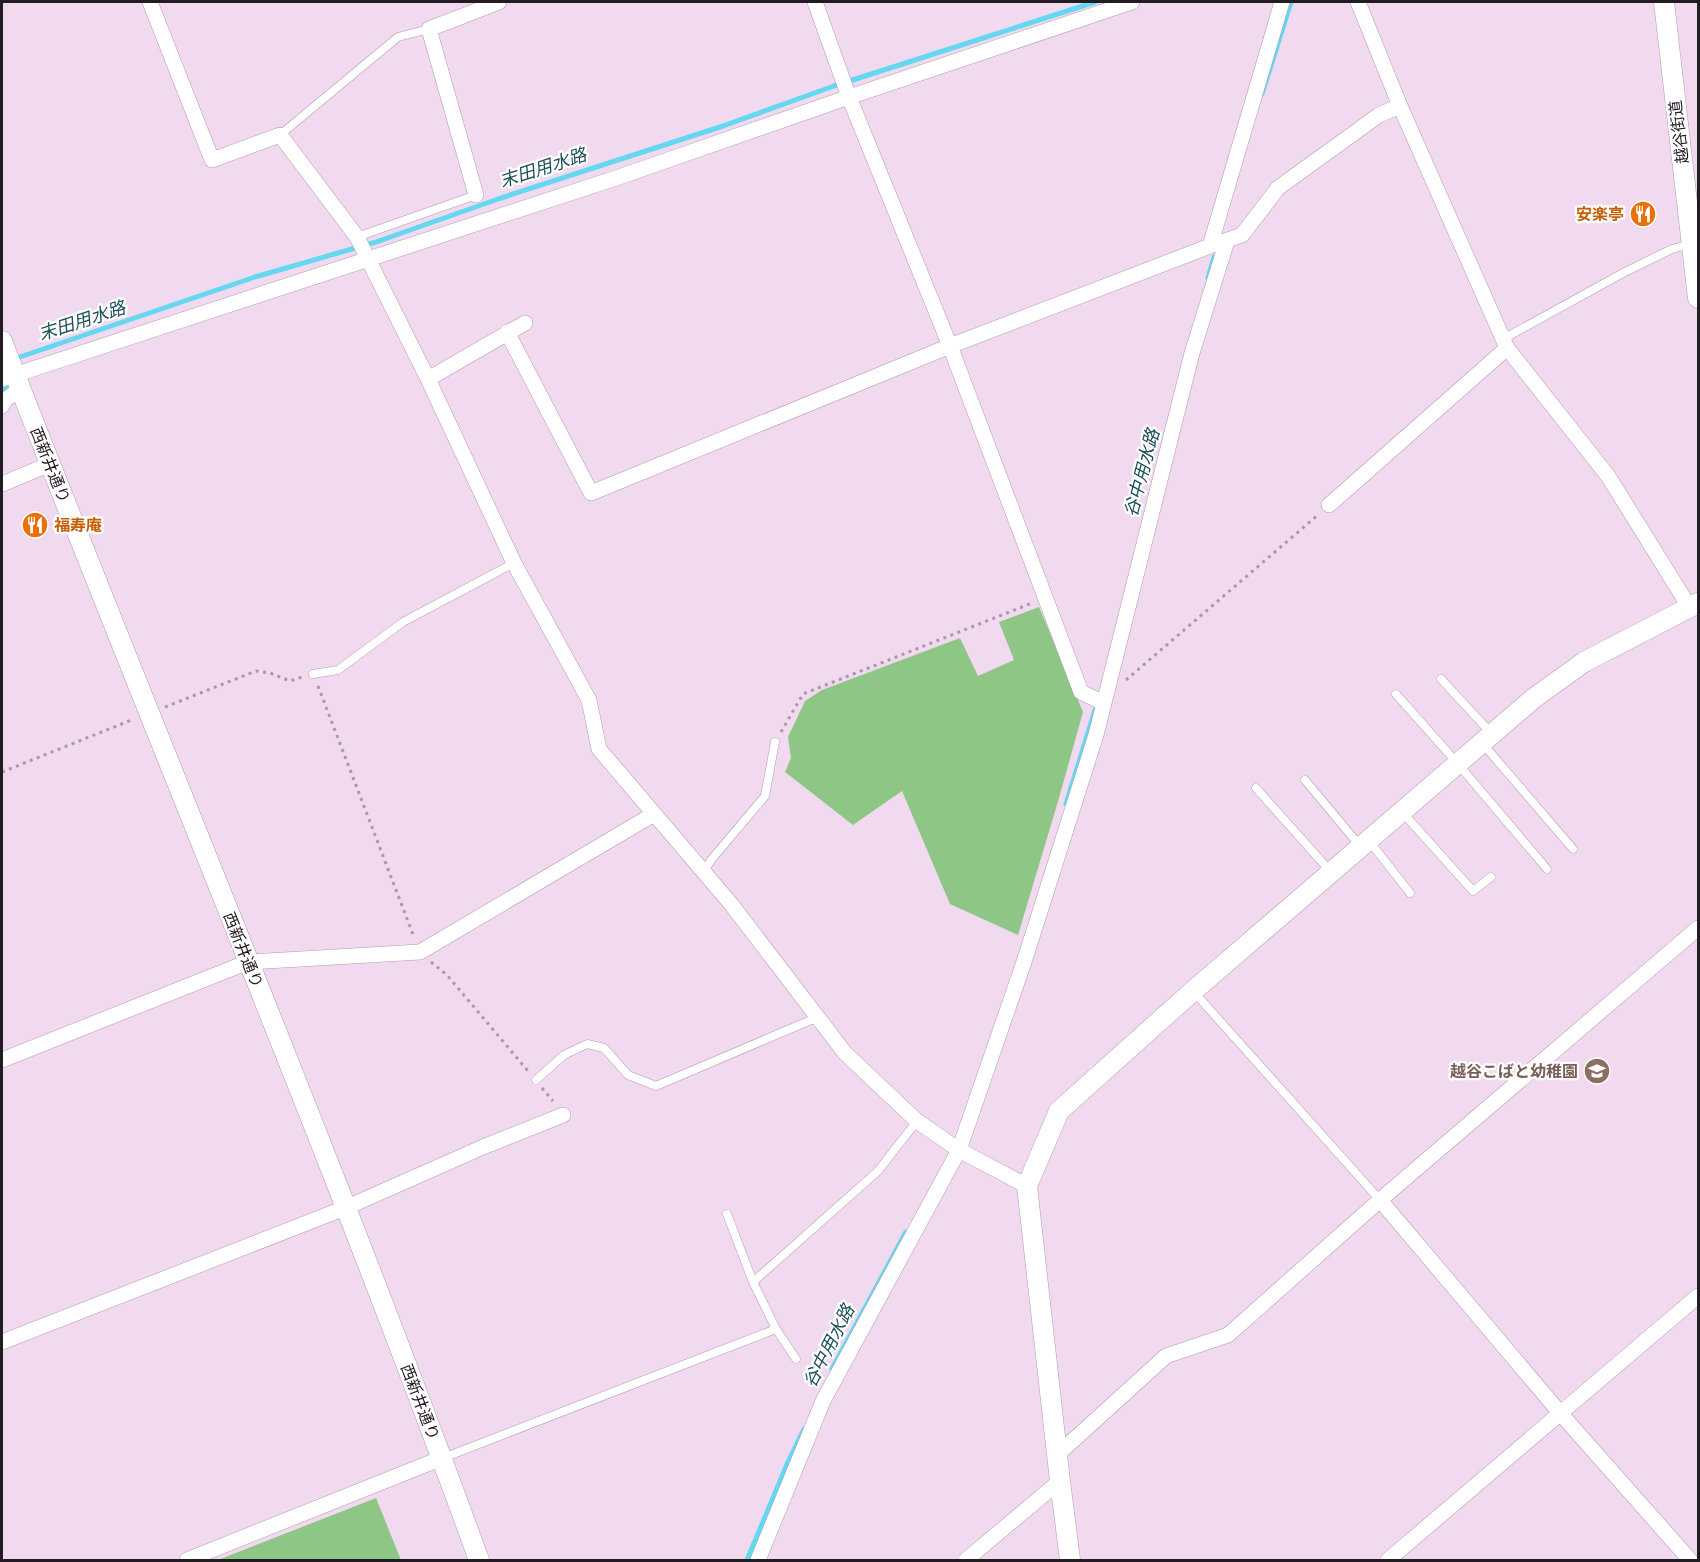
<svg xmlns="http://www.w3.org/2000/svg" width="1700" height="1562" viewBox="0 0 1700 1562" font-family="'DM Sans','Noto Sans JP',sans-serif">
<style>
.green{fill:#8ec685}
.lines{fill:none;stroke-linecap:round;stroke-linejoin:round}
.stream{stroke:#63d8f0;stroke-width:5}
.service-casing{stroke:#b19baf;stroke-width:9}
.minor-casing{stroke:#b19baf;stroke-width:16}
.tertiary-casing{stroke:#b19baf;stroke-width:21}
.path{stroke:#aa98a8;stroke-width:3;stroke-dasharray:3 4.5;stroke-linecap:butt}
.service{stroke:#fff;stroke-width:8}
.minor{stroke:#fff;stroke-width:15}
.tertiary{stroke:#fff;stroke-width:20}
.labels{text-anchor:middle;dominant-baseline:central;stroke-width:4.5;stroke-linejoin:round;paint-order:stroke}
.street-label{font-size:16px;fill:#231b22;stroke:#fff}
.food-label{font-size:16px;font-weight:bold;fill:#c56008;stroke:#fff;text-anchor:end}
.education-label{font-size:16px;font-weight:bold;fill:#785e54;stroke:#fff;text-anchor:end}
.water-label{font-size:18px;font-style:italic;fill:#1c4f59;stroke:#fff}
</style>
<rect width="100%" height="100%" fill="#f1daef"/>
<!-- green -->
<path class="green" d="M1039,607L1083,712L1059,798L1018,935L950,904L902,791L853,825L785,772L791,758L788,737L805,701L822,690L960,638L978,676L1014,660L999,622Z
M376,1498L401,1560H218Z"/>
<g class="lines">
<!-- stream -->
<path class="stream" d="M1262,94L1291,2
M1208,278L1214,257
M14,359L255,277L376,242L501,198L723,126L834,86L1095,2
M2,392L10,381
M1066,804L1095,710
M832,1369L906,1232
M747,1560L788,1462L804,1429"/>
<defs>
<path id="service" d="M280,135L398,37L429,29
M357,237L476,195
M1503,339L1623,273L1672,249L1691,244
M313,674L338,670L403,622L514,563
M1441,679L1491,733
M1396,694L1458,764L1547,869
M1483,744L1573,849
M1305,780L1360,846
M1256,788L1331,872
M1403,813L1473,891L1491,877
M1370,842L1410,893
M704,872L711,860L765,796L775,742
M1193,991L1380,1200
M536,1080L564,1055L587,1044L604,1048L628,1075L656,1086L818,1017
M727,1214L753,1282
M796,1359L776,1329L753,1282L878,1171L917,1121
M443,1458L776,1329"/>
<path id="minor" d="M150,2L212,160L280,135L357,237L428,379L514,563L589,700L599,749L731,904L845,1053L917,1121L959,1150L1027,1186
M815,2L849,97L950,346L1081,692L1104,703
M1358,2L1400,106L1507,348L1608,476L1690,608
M476,195L429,29L499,2
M1210,246L1282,2
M507,332L591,493L950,346L1210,246L1242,235L1278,188L1379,115L1400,106
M2,379L616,178L849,97L1132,2
M428,379L525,323
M2,406L5,400L20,389
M2,484L50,464
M1329,505L1507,348
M2,1060L248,962L420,952L654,814
M1380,1200L1561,1414L1690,1560
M2,1342L345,1208L483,1147L563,1115
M1057,1455L1166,1356L1228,1335L1380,1200L1698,928
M187,1560L442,1458
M758,1560L823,1401L959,1150L1024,962L1096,735L1192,353L1227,241
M966,1560L1060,1481
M1388,1560L1698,1296"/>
<path id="tertiary" d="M1664,2L1698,298
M2,341C160,748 330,1150 479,1560
M1070,1560L1060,1481L1027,1186L1059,1111L1193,991L1534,698L1584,662L1698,603"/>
</defs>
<!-- service casing -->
<use href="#service" class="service-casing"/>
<!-- minor casing -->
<use href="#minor" class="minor-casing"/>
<!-- tertiary casing -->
<use href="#tertiary" class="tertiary-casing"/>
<!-- path -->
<path class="path" d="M1126,680L1319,514
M318,686L414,937
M165,707L256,671L270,673L290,681L302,677
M781,732L803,694L1032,603
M2,772L134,719
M431,962L447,975L528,1071
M542,1088L553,1101"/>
<!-- service -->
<use href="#service" class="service"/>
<!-- minor -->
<use href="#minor" class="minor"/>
<!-- tertiary -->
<use href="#tertiary" class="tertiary"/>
</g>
<!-- icons -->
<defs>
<symbol id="restaurant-disc" viewBox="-11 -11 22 22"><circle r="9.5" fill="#e8710a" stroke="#fff"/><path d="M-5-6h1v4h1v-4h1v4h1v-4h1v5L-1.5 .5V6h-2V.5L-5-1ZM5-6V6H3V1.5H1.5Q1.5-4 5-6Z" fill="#fff"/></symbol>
<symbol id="school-disc" viewBox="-11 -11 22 22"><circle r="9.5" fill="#8d6e63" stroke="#fff"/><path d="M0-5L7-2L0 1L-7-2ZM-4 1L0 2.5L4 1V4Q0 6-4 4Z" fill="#fff"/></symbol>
</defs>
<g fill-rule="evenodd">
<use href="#restaurant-disc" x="1628" y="199" width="30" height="30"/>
<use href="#restaurant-disc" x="20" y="510" width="30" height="30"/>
<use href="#school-disc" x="1582" y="1056" width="30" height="30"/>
</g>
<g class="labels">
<!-- street labels -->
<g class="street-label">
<text transform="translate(1679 132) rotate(-97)">越谷街道</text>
<text transform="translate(50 465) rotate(68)">西新井通り</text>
<text transform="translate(243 950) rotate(68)">西新井通り</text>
<text transform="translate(420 1402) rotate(69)">西新井通り</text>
</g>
<!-- food labels -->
<g class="food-label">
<text x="1624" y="214">安楽亭</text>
<text x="54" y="525" text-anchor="start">福寿庵</text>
</g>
<!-- education labels -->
<g class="education-label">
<text x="1578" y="1071">越谷こばと幼稚園</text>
</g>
<!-- water labels -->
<g class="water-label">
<text transform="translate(543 168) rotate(-18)">末田用水路</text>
<text transform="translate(82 321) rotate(-18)">末田用水路</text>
<text transform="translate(1142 473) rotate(-75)">谷中用水路</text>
<text transform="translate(829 1346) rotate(-63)">谷中用水路</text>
</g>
</g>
<!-- border -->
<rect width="1700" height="1562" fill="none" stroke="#231b22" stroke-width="6"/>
</svg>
